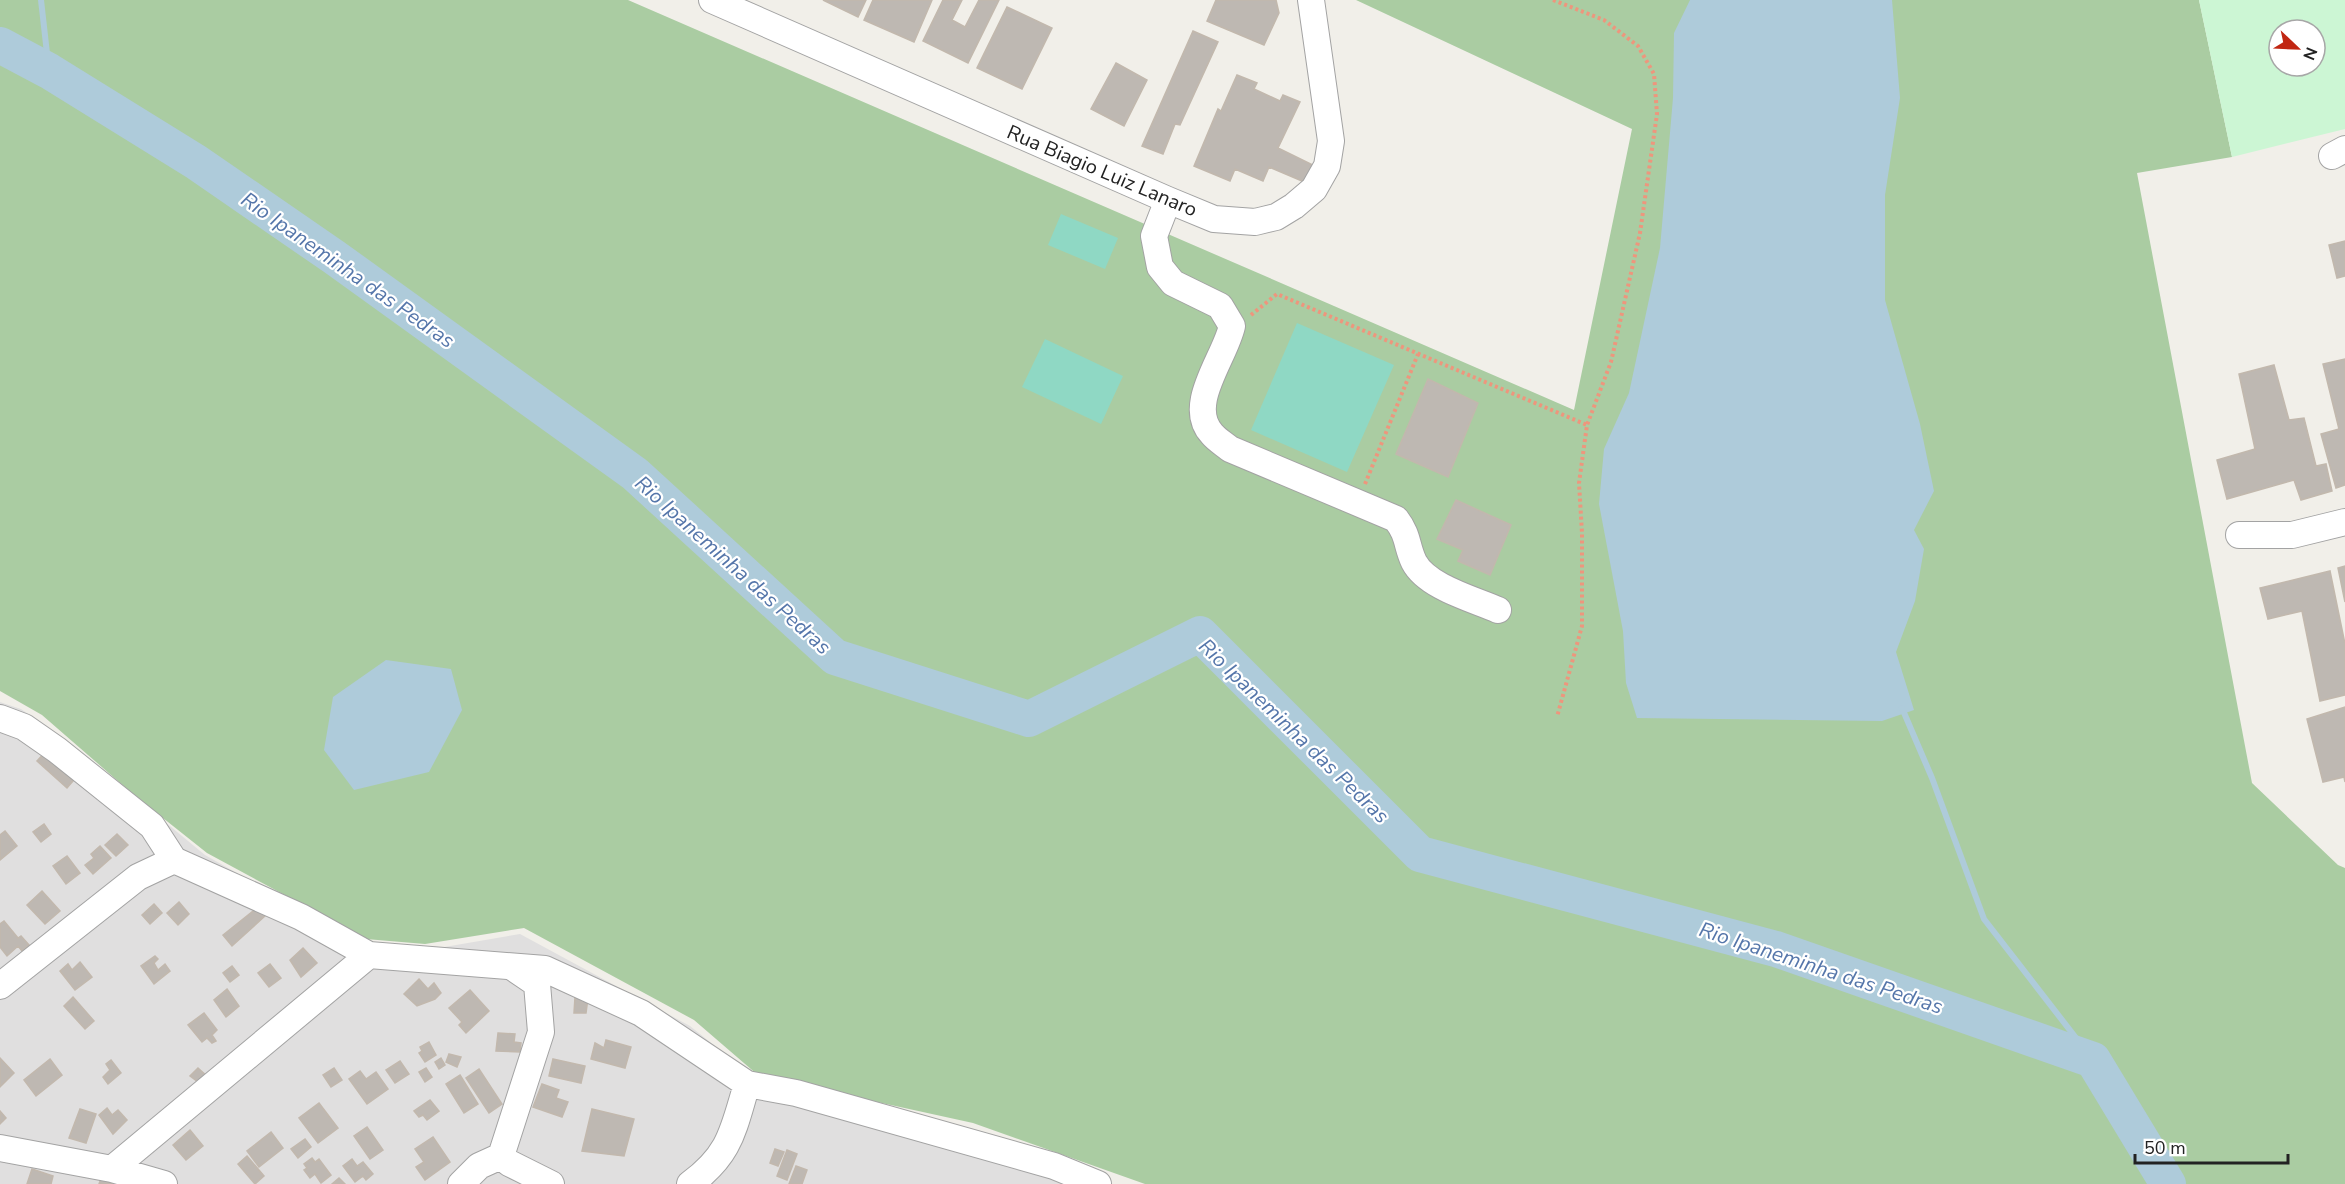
<svg xmlns="http://www.w3.org/2000/svg" width="2345" height="1184" viewBox="0 0 2345 1184" font-family="'Nunito Sans',sans-serif">
<style>
.residential{fill:#e0dfdf}
.forest{fill:#aacca2}
.park{fill:#ccf6d4;fill-rule:evenodd}
.pitch{fill:#8fd8c4}
.water{fill:#aecbda}
.lines{fill:none;stroke-linecap:round;stroke-linejoin:round}
.stream{stroke:#aecbda;stroke-width:6}
.river{stroke:#aecbda;stroke-width:36}
.building{fill:#beb8b2;stroke:#c2b8ad;stroke-width:1.5}
.minor-casing{stroke:#a3a3a3;stroke-width:28}
.path{stroke:#ee967d;stroke-width:4;stroke-dasharray:3 3;stroke-linecap:butt}
.minor{stroke:#fff;stroke-width:26}
.labels{text-anchor:middle;dominant-baseline:central;stroke-width:4.5;stroke-linejoin:round;paint-order:stroke}
.street-label{font-size:20px;fill:#222;stroke:#fff}
.water-label{font-size:21px;font-style:italic;fill:#5576aa;stroke:#fff}
</style>
<rect width="100%" height="100%" fill="#f1efe9"/>
<!-- residential -->
<path class="residential" d="M0,702L21,709L67,741L205,855L364,945L427,950L520,934L690,1026L761,1083L1098,1184H0Z"/>
<!-- forest -->
<path class="forest" d="M0,0H628L1574,410L1632,129L1356,0H2199L2232,157L2137,173L2252,783L2338,865L2345,868V1184H1145L973,1123L759,1076L694,1020L524,928L425,944L366,939L207,853L134,795L42,715L0,691Z"/>
<!-- park -->
<path class="park" d="M2199,0H2345V129L2232,157ZM2279,30H2315V66H2279Z"/>
<!-- pitch -->
<path class="pitch" d="M1061,214L1118,238L1105,269L1048,245Z
M1297,323L1394,365L1347,472L1251,430Z
M1045,339L1123,376L1101,424L1022,387Z"/>
<!-- water -->
<path class="water" d="M1690,0H1892L1900,98L1885,195V300L1920,424L1934,491L1914,530L1924,549L1915,601L1896,652L1914,710L1882,721L1637,718L1626,683L1623,631L1599,504L1604,449L1629,393L1660,248L1673,98L1674,33Z
M386,660L451,669L462,710L429,772L354,790L324,750L333,697Z"/>
<g class="lines">
<!-- stream -->
<path class="stream" d="M41,0L49,71
M1902,708L1932,778L1984,919L2093,1060"/>
<!-- river -->
<path class="river" d="M0,45L49,71L196,162L334,257L635,474L835,657L1029,719L1200,634L1420,854L1776,949L2093,1060L2168,1184"/>
</g>
<!-- building -->
<path class="building" d="M823,0H866L858,17Z
M873,0H932L914,42L864,20Z
M943,0H962L952,20L965,27L979,0H999L968,63L923,41Z
M1216,0H1276L1279,13L1264,45L1207,21Z
M1007,7L1052,28L1022,89L977,68Z
M1193,31L1218,42L1180,125L1175,124L1163,154L1142,146Z
M1116,63L1147,80L1124,126L1091,109Z
M1237,75L1257,83L1254,89L1280,101L1283,95L1300,102L1278,148L1317,167L1309,184L1269,167L1263,181L1235,169L1230,181L1194,166L1218,109L1221,111Z
M2345,241V276L2337,278L2329,245Z
M2345,359V485L2336,488L2321,434L2339,429L2323,364Z
M2274,365L2289,420L2304,418L2316,466L2326,464L2332,491L2301,500L2294,480L2227,499L2217,460L2255,449L2239,374Z
M1428,379L1478,403L1448,477L1396,454Z
M1456,500L1511,525L1490,575L1458,561L1463,550L1437,539Z
M2345,566V602L2338,568Z
M2330,571L2345,644V695L2320,701L2302,611L2268,619L2260,588Z
M2345,707V782L2344,777L2323,782L2307,719Z
M49,748L79,774L67,788L37,761Z
M44,824L51,834L41,842L33,832Z
M5,831L17,846L0,860V835Z
M117,834L128,845L116,856L105,845Z
M100,846L111,858L93,874L85,865L94,858L91,854Z
M67,856L80,873L66,884L53,866Z
M42,891L60,911L45,924L27,905Z
M179,902L189,914L178,925L167,913Z
M154,904L162,913L150,924L142,915Z
M258,907L265,916L232,946L223,935Z
M4,921L18,938L21,936L29,945L22,951L18,946L7,956L0,947V924Z
M303,948L317,963L301,977L290,960Z
M155,956L158,959L154,963L158,970L165,964L170,971L154,984L141,966Z
M80,962L92,977L75,990L60,971L68,964L72,970Z
M270,964L281,978L269,987L258,973Z
M232,966L239,975L230,982L223,973Z
M419,979L428,989L434,983L441,993L435,999L417,1006L404,994Z
M227,989L239,1006L226,1017L214,1000Z
M470,990L489,1011L466,1033L459,1025L462,1022L449,1008Z
M73,997L94,1021L85,1029L64,1006Z
M575,997L588,998L586,1013H574Z
M204,1013L217,1030L212,1035L216,1041L212,1043L207,1038L202,1042L188,1025Z
M498,1033L515,1034L514,1042L521,1043L520,1052L496,1051Z
M606,1040L631,1047L625,1068L591,1059L595,1043L604,1048Z
M429,1042L436,1055L425,1062L419,1053L422,1051L420,1047Z
M449,1054L461,1057L457,1067L446,1062Z
M0,1058L14,1073L0,1087Z
M441,1058L445,1065L439,1069L435,1062Z
M50,1059L62,1075L36,1096L24,1080Z
M553,1059L585,1066L581,1083L549,1076Z
M111,1060L121,1073L108,1084L103,1077L110,1070L106,1064Z
M400,1061L409,1074L395,1083L386,1070Z
M198,1068L208,1077L202,1085L190,1076Z
M334,1068L342,1080L331,1087L323,1075Z
M426,1068L432,1077L425,1082L419,1072Z
M479,1069L502,1104L489,1113L466,1078Z
M360,1071L366,1079L376,1072L388,1089L367,1104L349,1079Z
M460,1075L478,1104L464,1113L446,1084Z
M542,1084L559,1090L556,1098L568,1102L562,1117L533,1107Z
M430,1100L439,1111L427,1120L423,1115L419,1117L414,1111Z
M319,1103L338,1128L318,1143L299,1118Z
M107,1108L112,1115L118,1110L127,1120L113,1134L99,1115Z
M80,1109L96,1114L86,1143L69,1138Z
M592,1109L634,1119L624,1156L582,1151Z
M0,1111L6,1118L0,1124Z
M367,1127L383,1150L370,1159L354,1136Z
M190,1130L203,1146L186,1160L173,1145Z
M271,1132L283,1148L259,1167L247,1151Z
M433,1137L450,1162L425,1180L416,1167L424,1162L415,1149Z
M305,1139L311,1147L298,1158L291,1149Z
M775,1149L784,1152L778,1166L770,1163Z
M787,1150L797,1154L787,1180L777,1176Z
M247,1156L264,1176L255,1184L238,1164Z
M312,1158L315,1162L319,1159L331,1175L321,1183L315,1174L310,1178L304,1170L307,1168L304,1164Z
M352,1159L357,1166L363,1162L373,1174L366,1180L363,1176L355,1182L343,1166Z
M796,1166L807,1170L802,1184H789Z
M32,1169L53,1176L51,1184H27Z
M102,1176L113,1180L112,1184H99Z
M339,1178L345,1184H332Z"/>
<g class="lines">
<defs>
<path id="minor" d="M712,0L1168,200L1214,219L1255,222L1276,217L1294,206L1314,189L1327,166L1331,141L1311,0
M2332,156L2345,149
M1168,200L1154,236L1160,267L1173,283L1220,306L1232,326C1225,358 1185,405 1212,434C1217,440 1224,444 1230,449L1396,519C1409,536 1406,545 1414,562C1427,587 1473,599 1498,610
M2239,535H2292L2345,522
M0,718L24,727L57,750L152,826L174,860L301,917L369,955L545,969L641,1013L747,1084L796,1093L1054,1166L1098,1184
M0,986L138,877L174,860
M0,1148L112,1169L164,1184
M501,1156L541,1032L537,984L512,967
M112,1169L369,955
M461,1184L479,1166L501,1156L509,1163L551,1184
M690,1184C731,1154 733,1130 747,1084"/>
</defs>
<!-- minor casing -->
<use href="#minor" class="minor-casing"/>
<!-- path -->
<path class="path" d="M1553,0L1604,20L1638,46L1654,74L1657,114L1640,233L1611,362L1587,425L1579,483L1582,533V626L1557,717
M1251,315L1277,294L1587,425
M1365,484L1418,354"/>
<!-- minor -->
<use href="#minor" class="minor"/>
</g>
<g class="labels">
<!-- street labels -->
<g class="street-label">
<text transform="translate(1102 171) rotate(23)">Rua Biagio Luiz Lanaro</text>
</g>
<!-- water labels -->
<g class="water-label">
<text transform="translate(348 270) rotate(35)">Rio Ipaneminha das Pedras</text>
<text transform="translate(733 565) rotate(42)">Rio Ipaneminha das Pedras</text>
<text transform="translate(1294 731) rotate(44)">Rio Ipaneminha das Pedras</text>
<text transform="translate(1821 968) rotate(18)">Rio Ipaneminha das Pedras</text>
</g>
</g>
<!-- north arrow -->
<g transform="translate(2297 48) rotate(113)"><circle r="28" fill="#ffffff" stroke="#a7a7a7" stroke-width="1.5"/>
<path d="M0-4.5L10 22L0 15L-10 22Z" fill="#c12612"/>
<text y="-9" font-size="16" font-weight="bold" text-anchor="middle" fill="#222222">N</text>
</g>
<!-- scale -->
<path d="M2135 1154v9h153v-9" fill="none" stroke="#222222" stroke-width="3"/>
<text x="2144" y="1154" font-size="18" fill="#222222" stroke="#ffffff" stroke-width="4.5" paint-order="stroke">50 m</text>
</svg>
